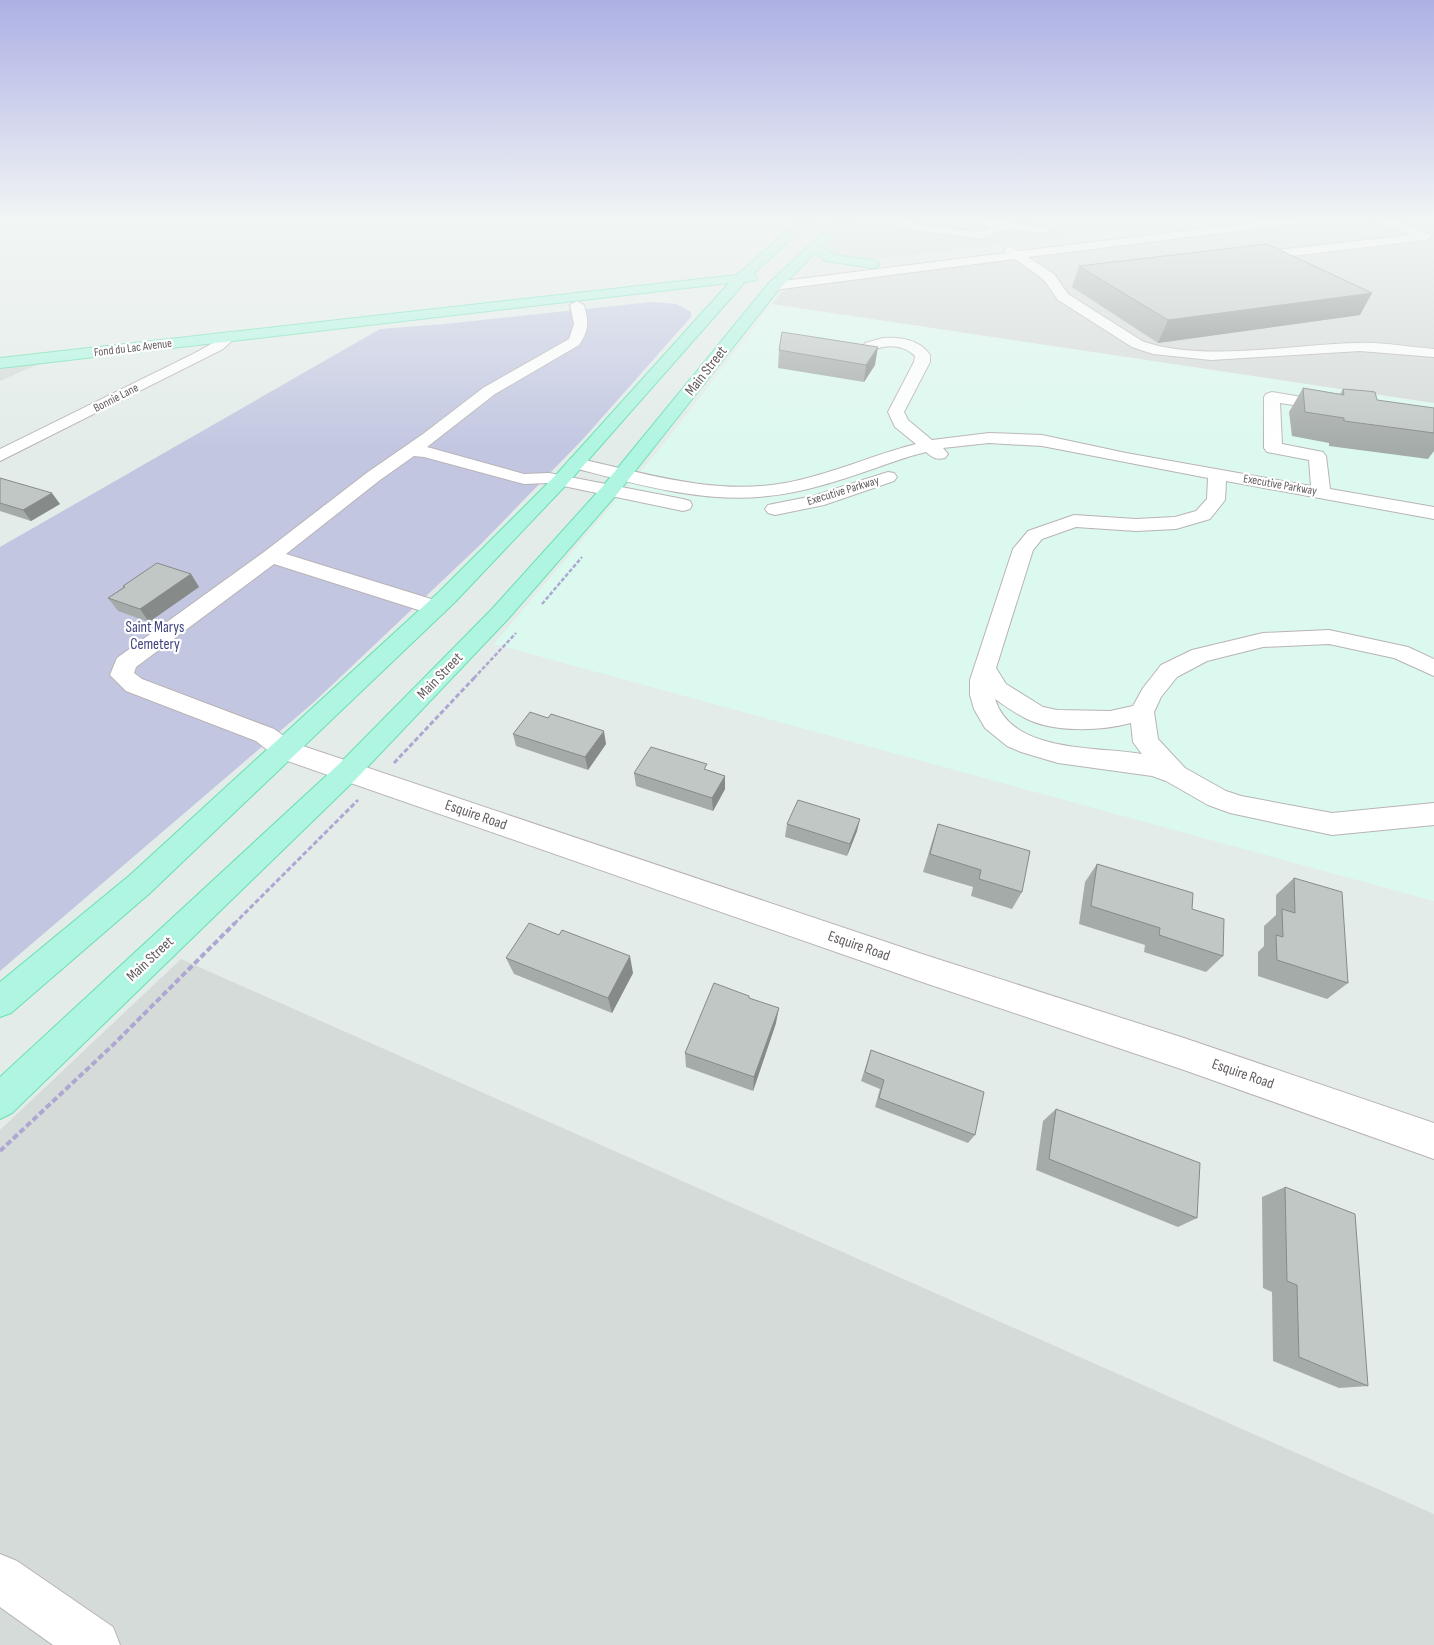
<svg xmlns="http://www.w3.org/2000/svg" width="1434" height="1645" viewBox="0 0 1434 1645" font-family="'Sofia Sans Condensed',sans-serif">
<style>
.commercial{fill:#dbf9ef}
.industrial{fill:#d5dbd8}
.green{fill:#c2c6e1}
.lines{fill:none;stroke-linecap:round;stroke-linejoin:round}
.minor-casing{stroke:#b9b3b6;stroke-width:2}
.major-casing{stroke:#68e0b0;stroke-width:2}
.path-far2{stroke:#ada7d1;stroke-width:2.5;stroke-dasharray:4 2;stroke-linecap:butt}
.path-far1{stroke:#ada7d1;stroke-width:3;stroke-dasharray:5 2.5;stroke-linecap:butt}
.path{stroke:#ada7d1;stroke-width:4;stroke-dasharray:6 3;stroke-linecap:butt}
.minor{fill:#fff;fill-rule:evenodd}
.major{fill:#aff5e1;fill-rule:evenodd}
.wall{fill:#a5aba9}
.shaded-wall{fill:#868b89}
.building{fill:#c0c7c4;stroke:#868b89}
.labels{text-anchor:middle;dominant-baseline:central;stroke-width:4.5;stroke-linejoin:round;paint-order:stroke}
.far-street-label{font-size:12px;fill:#625b5f;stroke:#fff}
.street-label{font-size:15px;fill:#625b5f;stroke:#fff}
.park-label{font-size:15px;fill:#3e437e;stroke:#fff}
</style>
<rect width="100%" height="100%" fill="#e3ece9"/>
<!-- commercial -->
<path class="commercial" d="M772,304L1434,403V901L494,644L663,445Z"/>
<!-- industrial -->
<path class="industrial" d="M853,219H1204L868,260L838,257L824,250L825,246Z
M1335,219H1434V403L772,304L782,292L792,287L1163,238Z
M43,362L0,381V366Z
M181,959L1434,1514V1645H0V1130Z"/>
<!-- green -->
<path class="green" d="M651,302L676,304L691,312V317L584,438L480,545L313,703L0,971V547L380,329L444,324Z"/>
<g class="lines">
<defs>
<path id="minor" d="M904,219H915L912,224L979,232L991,227L984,225L982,223L988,220L1044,227L1050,230L1044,233L1006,229L980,239L900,228L898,226Z
M1282,219H1317L1311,222L1028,257L1054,274L1068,294L1142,341C1201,363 1295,344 1358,343C1383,342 1409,347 1434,349V357L1360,351L1211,360L1153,354L1132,347L1058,300L1044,280L1015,259L774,290L768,286L774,282L1006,253L1004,250L1010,246L1019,251Z
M1374,219H1389L1430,235L1432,237L1426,240L1250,261L1244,257L1250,253L1411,235L1375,221Z
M577,301L584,305C589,321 589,331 579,345L495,394L427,447L524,474L549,473L683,499L690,501L692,505L690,509L683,511L549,483L524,484L424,457L414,456L380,480L286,554L444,603L447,608L444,613L436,615L428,613L274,564L136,667L134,673L142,679L274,729L294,743L925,955L1184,1038L1434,1123V1159L1184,1070L925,983L276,757L256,741L126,691L110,675L117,658L264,552L368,472L423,434L483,388L569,339L574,324L570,305Z
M230,332L235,333L237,336L223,349L0,461V449L193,354L213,343L225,333Z
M883,338C901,337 920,340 930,355V362L904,412L908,420L932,440L989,433L1042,435L1126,453L1311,486L1309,460L1267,452L1264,448V397L1266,394L1272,392L1338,403L1340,406L1338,409L1332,411L1280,403L1282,444L1323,452L1326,456L1330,489L1434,507V519L1226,481L1225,500L1210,519L1176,529L1136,531L1076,527L1042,539L1033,550L996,668L1006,684L1043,707L1057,710L1110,711L1133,706L1143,688L1161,665L1192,650L1263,633L1329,630L1408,647L1434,659V676L1394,658L1329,644L1263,647L1207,661L1177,677L1161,697L1154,712L1158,739L1185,768L1226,791L1241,796L1332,813L1434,803V825L1332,835L1230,813L1208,805L1166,781L1152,776L1058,763L1021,752L1007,746L985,728L974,709L970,695V680L1013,549L1028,531L1074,515L1136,519L1175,517L1196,511L1207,499L1208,478L1042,446L989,443L943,448L948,454L945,458C936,460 933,458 926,452L911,456C864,471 818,491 768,496C702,504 633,483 570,467L567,463L570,459L576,458C644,473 715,496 785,483C830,475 872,455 916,444L895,427L888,412L914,362L915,356C905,346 889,344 876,349L869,360H859L857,357L865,343ZM995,699C1005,706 1015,713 1025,718C1053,733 1101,731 1131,723L1133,742L1142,754C1097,746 1012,754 995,699Z
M888,472L894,473L897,477L894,481L824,505L775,515L768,513L765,509L768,505L813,496Z
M0,1554L17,1561L113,1627L120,1645H53L0,1607Z"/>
<path id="major" d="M801,219H813L753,274L757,277L756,280L745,282L567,484L455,602L150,893L11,1013L0,1017V982L130,875L439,592L555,476L729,283L0,368V358L737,275Z
M838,219H850L822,247L834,255L877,261L879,264L877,267L873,268L826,261L815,253L779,289L617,494L508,619L357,778L12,1113L0,1119V1077L339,764L492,609L603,486L769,283Z"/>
</defs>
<!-- minor casing -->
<use href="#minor" class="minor-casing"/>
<!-- major casing -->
<use href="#major" class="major-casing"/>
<!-- path-far2 -->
<path class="path-far2" d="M542,604L582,557
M474,678L516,633"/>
<!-- path-far1 -->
<path class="path-far1" d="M394,763L475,677
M234,924L358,800"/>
<!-- path -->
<path class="path" d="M0,1151L113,1045L235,923"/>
<!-- minor -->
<use href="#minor" class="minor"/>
<!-- major -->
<use href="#major" class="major"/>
</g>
<!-- wall -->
<path class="wall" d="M1079,266L1360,315L1158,343L1072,287Z
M779,350L875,365L864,382L778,368Z
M1303,388L1340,394L1343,389L1377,400L1434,408V451L1428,459L1329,446V443L1292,436L1289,412Z
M0,478L60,504L31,521L0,511Z
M191,574L199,587L149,622L118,611L108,598L124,587L123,586Z
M548,718L606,744L588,770L516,746L513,734Z
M707,770L725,776V789L713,811L636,786L634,773Z
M787,824L857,831L847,856L785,837Z
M938,824L1022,892L1012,909L971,896L973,887L923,872L932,842Z
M1097,864L1192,909L1223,956L1206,972L1144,952L1145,945L1079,924L1085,882Z
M1294,878L1348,983L1327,999L1258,976V952L1264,946V926L1276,915V895Z
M506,958L633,973L612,1013L514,974Z
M749,998L776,1023L753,1091L686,1067L685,1053Z
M871,1050L975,1135L968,1143L875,1107L880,1089L861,1081Z
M1056,1109L1197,1218L1178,1227L1036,1170L1043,1121Z
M1285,1187L1368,1386L1339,1388L1273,1361L1272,1292L1263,1288L1262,1197Z"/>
<!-- shaded-wall -->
<path class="shaded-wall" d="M1372,293L1360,315L1158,343L1168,320Z
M878,347L875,365L864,382L866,365Z
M52,493L60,504L31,521L23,510Z
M191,574L199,587L149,622L140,609Z
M604,731L606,744L588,770L585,757Z
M725,776V789L713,811L712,798Z
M860,819L857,831L847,856L850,844Z
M630,956L633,973L612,1013L608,998Z
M779,1008L776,1023L753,1091L754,1077Z"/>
<!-- building -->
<path class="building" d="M1267,244L1372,293L1168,320L1079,266Z
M782,332L878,347L866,365L779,350Z
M1303,388L1344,395L1343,389L1367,391L1375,392L1377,400L1434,408V433L1344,421V418L1305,412Z
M0,478L52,493L23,510L0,503Z
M157,563L191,574L140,609L108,598L125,587L123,586Z
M530,712L548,718L551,714L604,731L585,757L513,734Z
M651,747L707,764L704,769L725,776L712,798L634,773Z
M798,800L860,819L850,844L787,824Z
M938,824L1030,851L1022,892L979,879L981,870L930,854Z
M1097,864L1193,893L1192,909L1224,919L1223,956L1159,935L1160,928L1091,906Z
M1294,878L1342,892L1348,983L1277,960L1276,935L1283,937L1282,909L1295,913Z
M529,923L559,935L562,930L630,956L608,998L506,958Z
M714,983L749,996V998L779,1008L754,1077L685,1053Z
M871,1050L984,1092L975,1135L879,1098L884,1080L865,1072Z
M1056,1109L1200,1163L1197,1218L1049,1159Z
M1285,1187L1355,1214L1368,1386L1299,1357L1297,1285L1287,1281Z"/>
<!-- sky -->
<linearGradient id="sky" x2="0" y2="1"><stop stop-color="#adb0e4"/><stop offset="0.49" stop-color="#f2f6f5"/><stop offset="1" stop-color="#f2f6f5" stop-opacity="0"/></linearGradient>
<rect width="1434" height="449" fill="url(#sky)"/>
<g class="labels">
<!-- far-street labels -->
<g class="far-street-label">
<text transform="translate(133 348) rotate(-7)">Fond du Lac Avenue</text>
<text transform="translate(116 398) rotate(-27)">Bonnie Lane</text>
<text transform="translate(1280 485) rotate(10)">Executive Parkway</text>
<text transform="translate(843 491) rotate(-17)">Executive Parkway</text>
</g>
<!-- street labels -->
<g class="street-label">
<text transform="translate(706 371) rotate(-52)">Main Street</text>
<text transform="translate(440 676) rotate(-46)">Main Street</text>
<text transform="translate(476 815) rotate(19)">Esquire Road</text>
<text transform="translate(859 946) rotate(19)">Esquire Road</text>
<text transform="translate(150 959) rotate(-43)">Main Street</text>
<text transform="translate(1243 1074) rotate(19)">Esquire Road</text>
</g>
<!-- park labels -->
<g class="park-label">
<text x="155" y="627">Saint Marys<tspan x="155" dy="17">Cemetery</tspan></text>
</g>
</g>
</svg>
